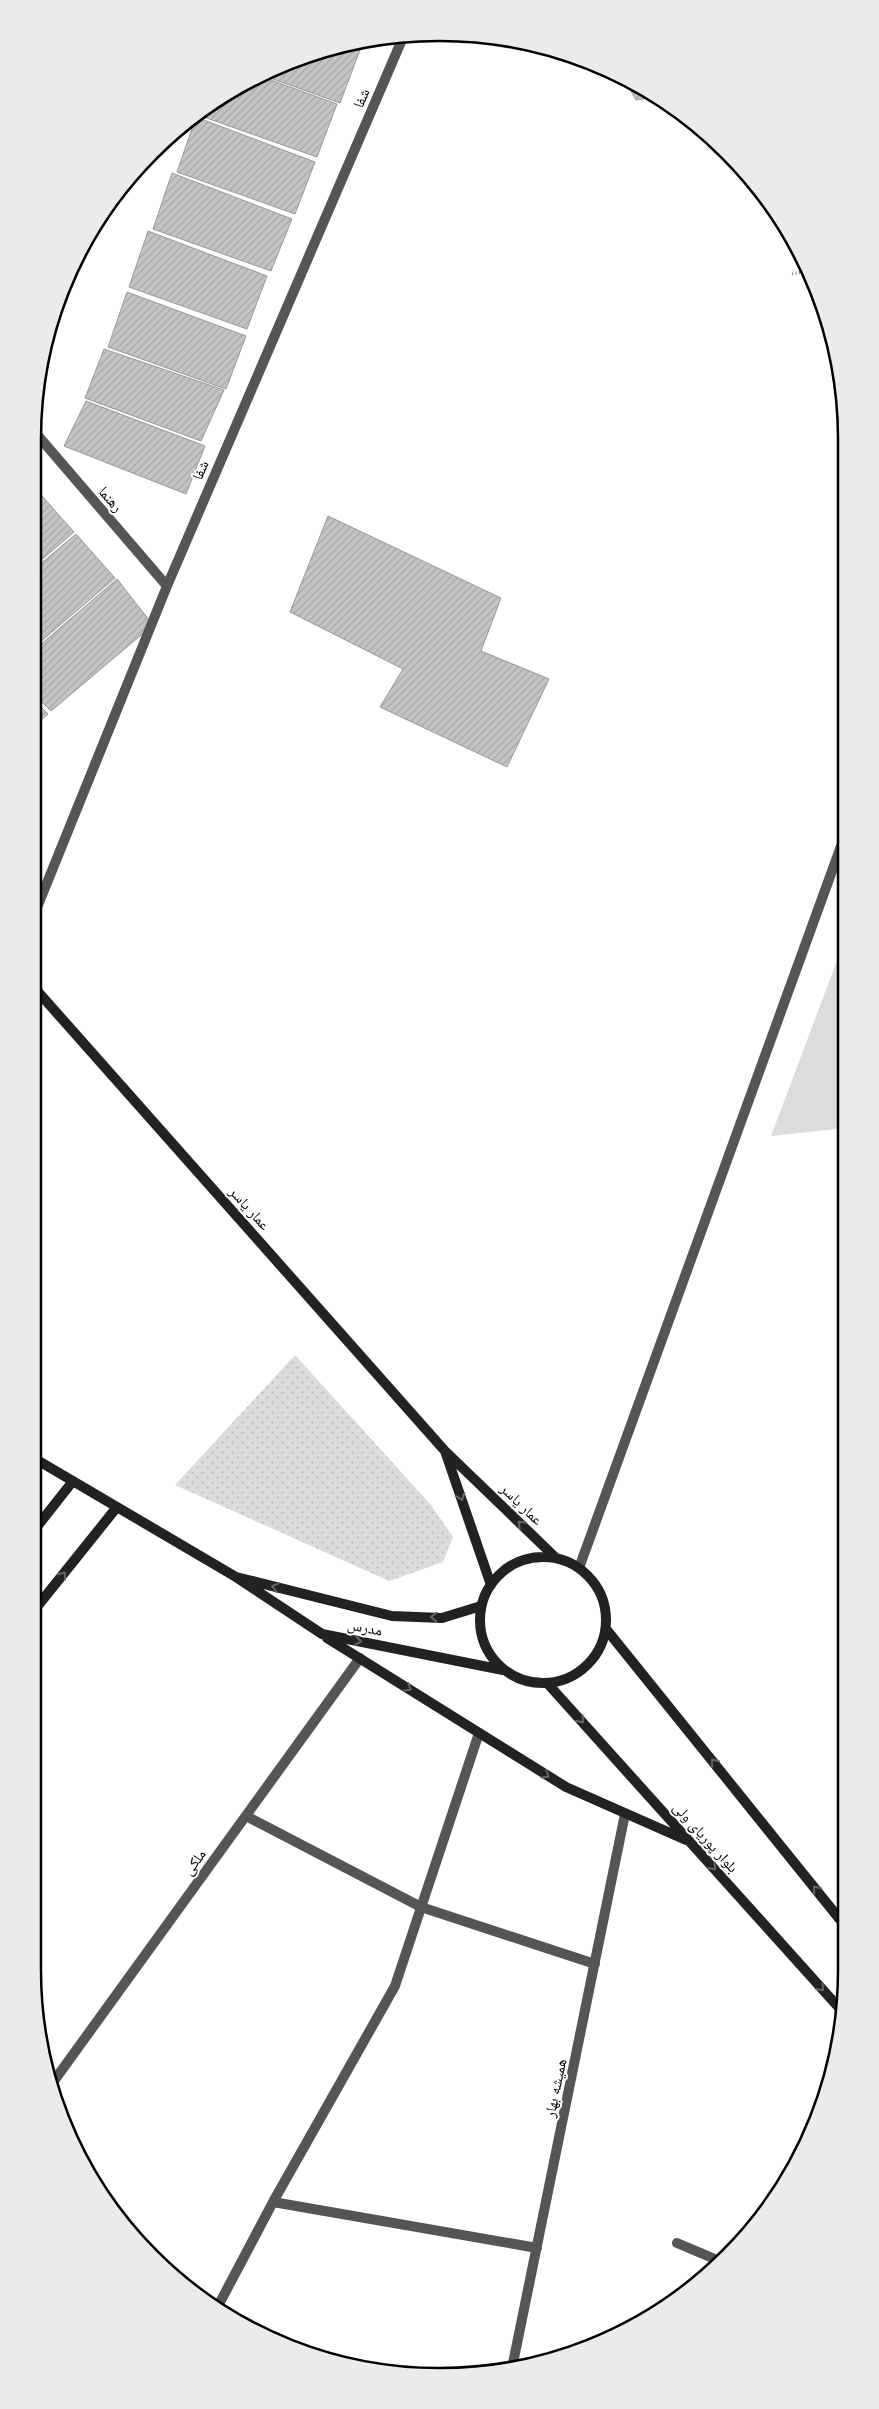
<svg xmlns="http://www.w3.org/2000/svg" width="879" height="2409" viewBox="0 0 879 2409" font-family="Montserrat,'Noto Naskh Arabic',sans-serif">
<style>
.green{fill:#dcdcdc}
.park{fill:url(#park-dots)}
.building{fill:url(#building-hatch);stroke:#999}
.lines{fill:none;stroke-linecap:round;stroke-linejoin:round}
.path{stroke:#777;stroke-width:3;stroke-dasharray:1 2.5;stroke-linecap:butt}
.lane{stroke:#555;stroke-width:10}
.street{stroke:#555;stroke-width:10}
.secondary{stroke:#222;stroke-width:10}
.oneway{stroke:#646464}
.labels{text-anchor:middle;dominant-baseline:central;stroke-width:4;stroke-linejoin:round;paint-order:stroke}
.street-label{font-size:15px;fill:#000;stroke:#fff}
.rim{fill:none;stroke:#000;stroke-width:2.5}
</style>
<defs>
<pattern id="park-dots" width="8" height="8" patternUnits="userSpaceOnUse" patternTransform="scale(1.25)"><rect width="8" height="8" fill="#dcdcdc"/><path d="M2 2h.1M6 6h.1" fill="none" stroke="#bbb" stroke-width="1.8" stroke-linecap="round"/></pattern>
<pattern id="building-hatch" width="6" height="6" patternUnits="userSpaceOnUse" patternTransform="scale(1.25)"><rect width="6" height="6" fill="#c4c4c4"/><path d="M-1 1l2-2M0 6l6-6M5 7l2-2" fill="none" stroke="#a7a7a7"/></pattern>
</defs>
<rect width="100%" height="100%" fill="#fff"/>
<!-- green -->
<path class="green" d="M844,942L845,1128L771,1136Z"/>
<!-- park -->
<path class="park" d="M295,1355L431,1505L453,1537L443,1562L389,1581L175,1485Z"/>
<!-- building -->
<path class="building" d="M347,45L360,50L340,103L262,75L308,54Z
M582,62L618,77H610L589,69Z
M260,76L337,104L317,157L198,115L236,87Z
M624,79L643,87L655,97L636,100Z
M196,117L315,162L295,214L177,172Z
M172,173L292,219L271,271L153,229Z
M148,231L267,276L247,329L129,287Z
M127,292L246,336L226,389L108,347Z
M104,349L224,390L201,441L85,398Z
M86,401L205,446L186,494L64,446Z
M35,488L74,532L32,568V490Z
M328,516L501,598L481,651L549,679L507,767L380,707L403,669L290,612Z
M76,534L115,578L32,649V571Z
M117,579L153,625L51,711L32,692V652Z
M32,698L48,714L32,728Z"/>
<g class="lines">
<!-- path -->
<path class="path" d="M792,274L808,271"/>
<!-- lane -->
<path class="lane" d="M579,1568L844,838"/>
<!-- street -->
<path class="street" d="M34,431L167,586
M32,920L167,586L404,35
M246,1816L421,1907L595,1964
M51,2085L360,1658
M273,2202L537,2248
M677,2243L722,2262
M217,2308L273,2202L395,1986L479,1733
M512,2368L625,1814"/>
<!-- secondary -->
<path class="secondary" d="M32,985L445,1451L556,1558
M446,1454L491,1585
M32,1457L236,1577
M32,1533L73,1481
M480 1620a63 63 0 1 1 126 0a63 63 0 1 1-126 0Z
M481,1606L442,1618L392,1616L236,1577L322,1634L503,1670
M32,1613L117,1507
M606,1629L846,1927
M327,1638L566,1787L686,1840
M548,1684L841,2010"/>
</g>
<!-- one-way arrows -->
<defs><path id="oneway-chevron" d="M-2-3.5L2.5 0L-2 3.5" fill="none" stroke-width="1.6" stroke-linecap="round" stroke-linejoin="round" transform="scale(1.25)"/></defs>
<g class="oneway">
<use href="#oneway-chevron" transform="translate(461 1497) rotate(71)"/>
<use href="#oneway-chevron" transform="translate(521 1524) rotate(-136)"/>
<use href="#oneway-chevron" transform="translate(63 1575) rotate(-52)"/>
<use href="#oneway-chevron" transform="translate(275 1587) rotate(-166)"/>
<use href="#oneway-chevron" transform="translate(434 1617) rotate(-178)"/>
<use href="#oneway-chevron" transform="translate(358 1641) rotate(10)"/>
<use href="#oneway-chevron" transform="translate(408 1688) rotate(32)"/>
<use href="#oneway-chevron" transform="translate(581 1720) rotate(48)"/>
<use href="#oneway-chevron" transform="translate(714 1762) rotate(-129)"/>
<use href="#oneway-chevron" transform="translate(546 1775) rotate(32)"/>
<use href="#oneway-chevron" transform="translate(713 1867) rotate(48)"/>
<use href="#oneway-chevron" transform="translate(816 1889) rotate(-129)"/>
<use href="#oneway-chevron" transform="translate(821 1988) rotate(48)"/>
</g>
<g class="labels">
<!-- street labels -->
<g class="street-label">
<text transform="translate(361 98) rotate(-67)">شفا</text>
<text transform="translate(200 470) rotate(-67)">شفا</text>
<text transform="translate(111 499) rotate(49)">رهنما</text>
<text transform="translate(250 1208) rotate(48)">عمار یاسر</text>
<text transform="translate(522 1504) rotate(44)">عمار یاسر</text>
<text transform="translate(365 1627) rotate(11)">مدرس</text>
<text transform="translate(706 1837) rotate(48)">بلوار پوریای ولی</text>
<text transform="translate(194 1862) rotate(-54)">ملکی</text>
<text transform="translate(555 2088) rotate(-78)">همیشه بهار</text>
</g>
</g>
<!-- crop -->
<path d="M0 0H879V2409H0ZM439 41H440A398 398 0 0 1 838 439V1970A398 398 0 0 1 440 2368H439A398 398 0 0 1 41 1970V439A398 398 0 0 1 439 41Z" fill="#ebebeb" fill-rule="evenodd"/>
<path class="rim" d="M439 41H440A398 398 0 0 1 838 439V1970A398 398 0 0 1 440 2368H439A398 398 0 0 1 41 1970V439A398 398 0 0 1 439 41Z"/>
</svg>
